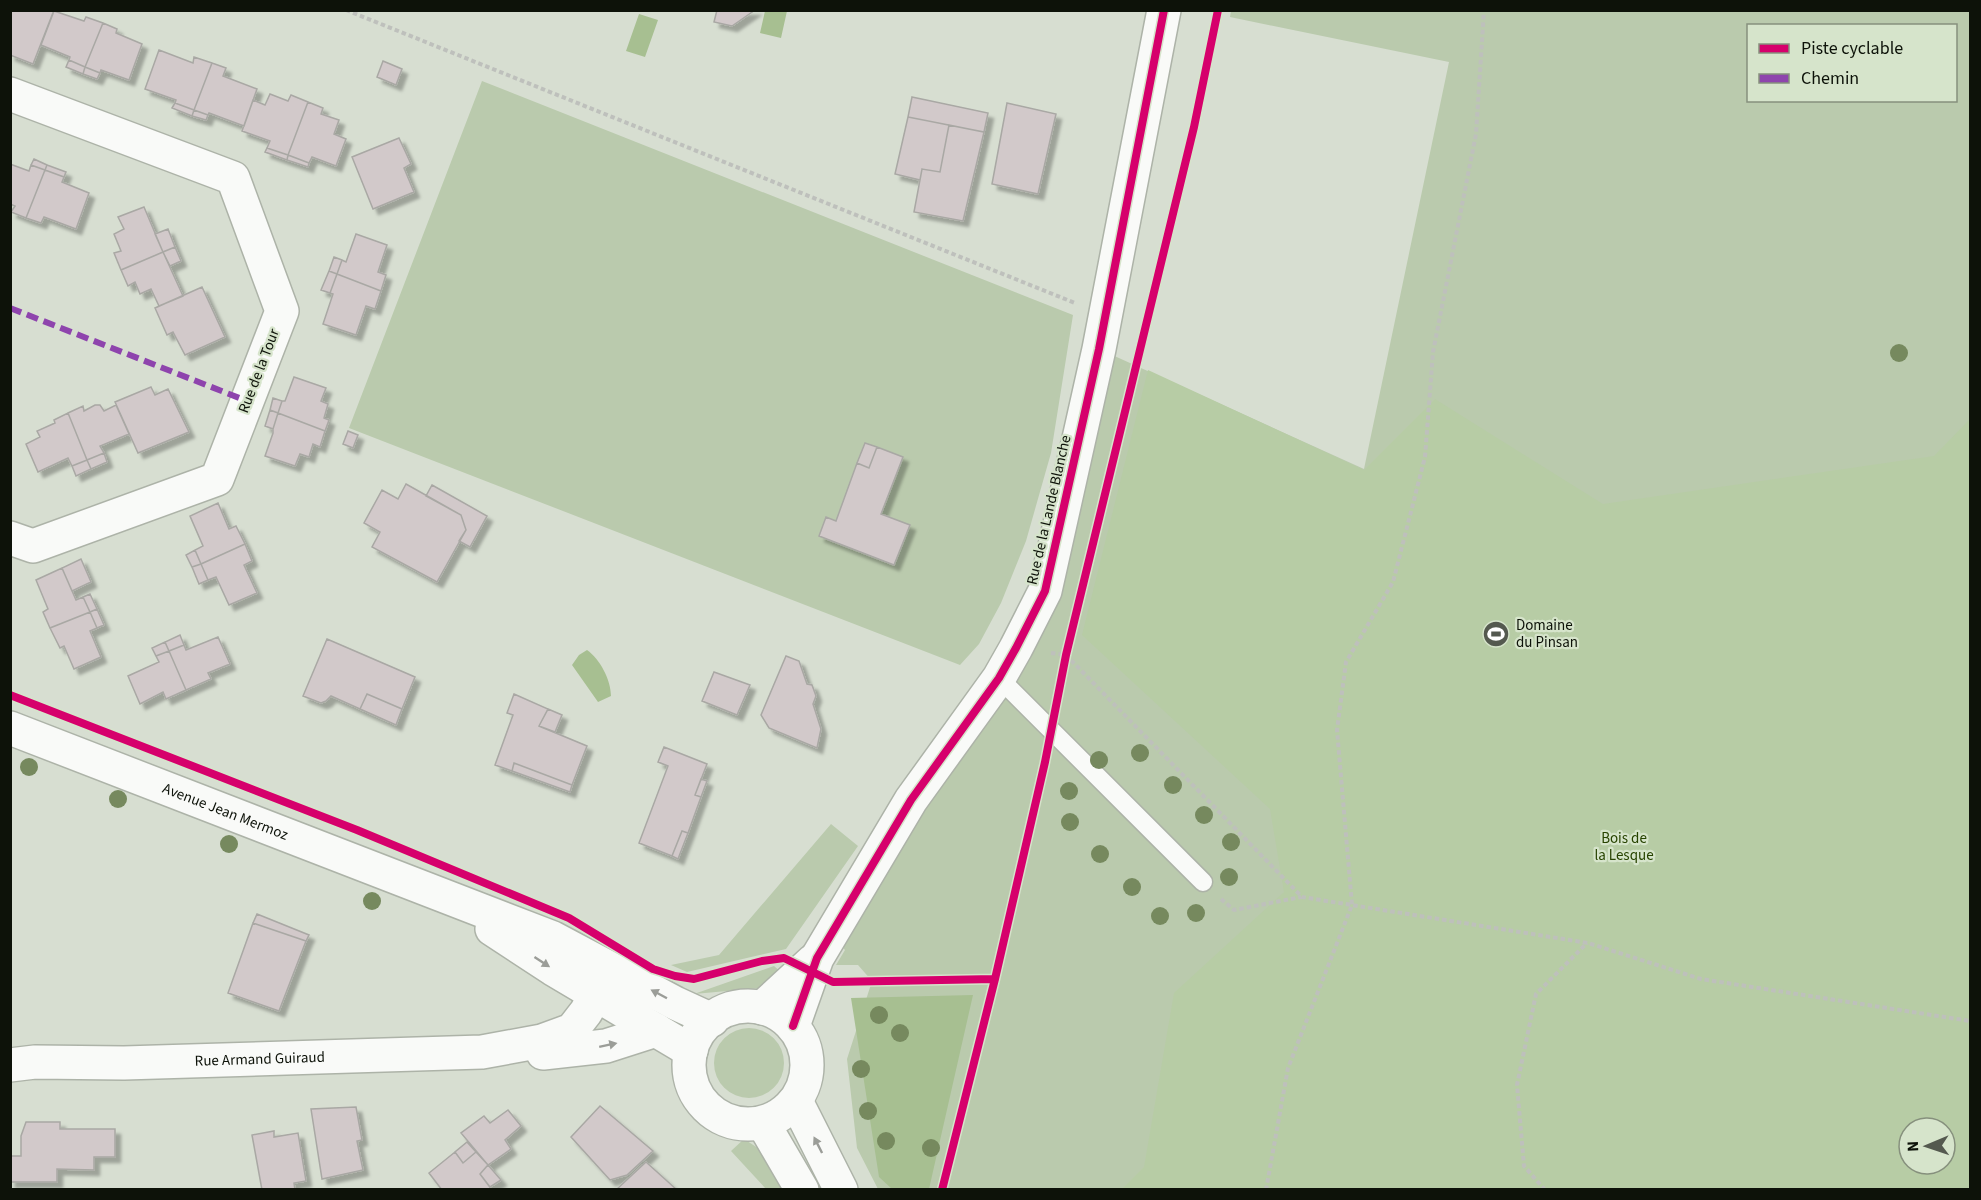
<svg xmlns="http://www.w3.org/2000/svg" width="1981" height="1200" viewBox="0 0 1981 1200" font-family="'Source Sans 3',sans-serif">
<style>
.green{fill:#bacaad;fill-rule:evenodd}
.forest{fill:#b7cca5;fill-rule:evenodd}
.water{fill:#a7bf91}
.building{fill:#d2c9ca;stroke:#a9a8a4;stroke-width:1.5;filter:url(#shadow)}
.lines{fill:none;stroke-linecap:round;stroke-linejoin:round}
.lane-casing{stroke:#adb3a8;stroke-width:21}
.street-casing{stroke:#adb3a8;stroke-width:36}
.secondary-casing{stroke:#adb3a8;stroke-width:36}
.path{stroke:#bec0bc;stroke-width:4;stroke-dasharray:4.5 3;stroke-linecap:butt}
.lane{stroke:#f9faf8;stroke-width:18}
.street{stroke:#f9faf8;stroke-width:33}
.secondary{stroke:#f9faf8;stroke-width:33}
.quiet{stroke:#8e44ad;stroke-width:6;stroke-dasharray:12 6;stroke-linecap:butt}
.cycleway-casing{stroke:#d6e4cb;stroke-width:11}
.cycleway{stroke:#d6006c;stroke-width:8}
.tree{fill:#76895e}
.oneway{fill:#9b9d98}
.labels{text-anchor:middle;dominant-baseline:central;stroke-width:4.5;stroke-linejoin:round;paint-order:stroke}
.street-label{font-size:15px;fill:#0d1209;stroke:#d6e4cb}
.poi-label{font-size:15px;fill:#0d1209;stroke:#d6e4cb;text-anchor:start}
.park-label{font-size:15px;fill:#274300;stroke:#d6e4cb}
</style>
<defs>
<filter id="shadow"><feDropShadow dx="5.5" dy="5.5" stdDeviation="1.5" flood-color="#0004"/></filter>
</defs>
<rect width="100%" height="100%" fill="#d7ded1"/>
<!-- green -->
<path class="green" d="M1231,11H1970V1189H878L857,1148L847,1059L872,981L858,965H836L845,950L827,930L1045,591L1099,349L1364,469L1449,62L1230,17ZM1748,26H1956V100H1748ZM1909,1128H1945V1164H1909Z
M482,81L1073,315L1051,453L1026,541L1001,603L979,644L960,665L349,428Z
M831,824L858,846L786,949L687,972L671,965L719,955Z
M774,966L782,973L760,988L694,994Z
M714 1063a35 35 0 1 1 70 0a35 35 0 1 1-70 0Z
M744,1139L773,1158L788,1189H766L731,1151Z"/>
<!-- forest -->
<path class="forest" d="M1148,370L1364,470L1435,399L1603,504L1934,456L1970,419V1189H1122L1144,1167L1174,993L1284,892L1270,809L1082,635ZM1909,1128H1945V1164H1909Z"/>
<!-- water -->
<path class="water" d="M765,11H787L781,38L760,33Z
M639,14L658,20L645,57L626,51Z
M587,650C600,659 611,680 611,696L598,702L572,665L579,655Z
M973,995L929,1189H892L879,1177L851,998Z"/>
<!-- building -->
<path class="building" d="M10,10H54L33,64L10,55Z
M717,10H755L732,26L714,22Z
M54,11L84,21L86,17L103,23L85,67L69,60L70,57L41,45Z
M103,23L117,29L116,33L142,44L129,80L101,70L100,73L85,67Z
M159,50L193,63L194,57L212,63L194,110L175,103L176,100L145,89Z
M69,60L85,67L83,74L66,67Z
M383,61L402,69L396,85L377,77Z
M212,63L226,68L223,76L257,89L244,126L209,113L208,115L194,110Z
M85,67L100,73L97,79L83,74Z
M270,94L288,101L291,95L308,102L288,155L267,148L270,141L242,131L253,100L265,105Z
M912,97L988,113L984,132L908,117Z
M308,102L323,108L321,114L339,120L334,134L346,139L336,166L312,157L309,163L288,155Z
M175,103L194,110L192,116L172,108Z
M1007,103L1056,114L1038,194L992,184Z
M194,110L208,115L206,120L192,116Z
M908,117L949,125L940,172L922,169L920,180L895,174Z
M949,125L984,132L963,221L914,212L922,169L940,172Z
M399,138L411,164L404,168L414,192L373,209L352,157Z
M267,148L288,155L287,160L265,152Z
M288,155L309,163L308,167L287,160Z
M34,159L47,165L45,170L31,165Z
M10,164L29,171L31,165L45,170L26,218L11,212L15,206L10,204Z
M47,165L66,172L64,177L45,170Z
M45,170L64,177L62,182L89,193L76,229L44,217L41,223L26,218Z
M144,207L163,252L121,270L114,253L121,251L114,234L124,229L118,217Z
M168,229L175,247L163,252L155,234Z
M356,234L387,245L378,272L386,275L381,291L337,274L342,260L346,262Z
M175,247L181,261L170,266L163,252Z
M163,252L183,296L159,306L151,289L140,294L135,282L128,286L121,270Z
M334,257L342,260L337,274L329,271Z
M329,271L337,274L330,293L321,290Z
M337,274L381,291L375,309L366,306L356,335L323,324L333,294L330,293Z
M202,287L225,337L185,355L173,332L167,335L155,308Z
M294,377L326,388L321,401L328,404L324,418L329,420L325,431L278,413L282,401H285Z
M151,387L155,395L168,389L189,432L138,453L115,402Z
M273,398L282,401L278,413L270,410Z
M95,405H100L104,411L116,405L129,434L100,446L104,453L87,460L68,413L83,406L84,411Z
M270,410L278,413L273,429L265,426Z
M68,413L87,460L72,466L68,458L38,472L26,444L40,437L37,431L55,423L54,420Z
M278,413L325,431L320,447L313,444L309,457L300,454L295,466L265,456L273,433V429Z
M348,431L358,435L353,448L343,444Z
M865,443L877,447L869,468L857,463Z
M877,447L903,457L881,514L910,525L894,565L819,536L826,517L836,521L857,463L869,468Z
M104,453L107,462L91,469L87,460Z
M87,460L91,469L76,476L72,466Z
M406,484L461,515L466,530L437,582L372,547L380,532L364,523L382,490L398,499Z
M432,485L487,516L470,547L459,541L466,530L461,515L426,496Z
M218,503L229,529L236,526L245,544L201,564L195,550L203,546L190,516Z
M245,544L252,561L244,565L257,593L229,605L216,577L208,580L201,564Z
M195,550L201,564L192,567L186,555Z
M81,559L91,582L72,591L62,568Z
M201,564L208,580L199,584L192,567Z
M62,568L76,600L83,597L90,612L50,628L43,612L48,609L36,580Z
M90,594L97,609L90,612L83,597Z
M97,609L104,625L97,628L90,612Z
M90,612L97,628L90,631L101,657L74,669L64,646L60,648L50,628Z
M180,635L184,645L169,651L165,642Z
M218,637L230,664L208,673L211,679L186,690L169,651L184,645L186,650Z
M327,639L415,677L402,709L367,694L360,709L331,696L326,701L321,703L303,696Z
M165,642L169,651L156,656L152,648Z
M169,651L186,690L166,699L163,692L140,704L128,676L159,662L156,656Z
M786,656L799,661L807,684L812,685L816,696L813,704L821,729L817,748L769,728L761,715Z
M714,672L750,685L737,715L702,701Z
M367,694L402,709L396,725L360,709Z
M514,694L548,709L539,726L587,746L572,785L514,763L512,771L495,765L513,715L507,713Z
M548,709L562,715L555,732L539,726Z
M664,747L707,764L695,795L701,797L688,833L682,831L672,856L639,843L668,766L658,762Z
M514,763L572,785L570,792L512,771Z
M701,779L707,781L701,797L695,795Z
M682,831L688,833L678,859L672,856Z
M257,914L309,935L306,941L253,923Z
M253,923L306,941L279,1011L228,993Z
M600,1106L653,1151L627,1175L610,1180L571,1137Z
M356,1107L362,1140L357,1141L363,1170L322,1179L311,1109Z
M508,1110L521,1126L505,1140L511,1149L488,1165L461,1133L484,1116L490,1123Z
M26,1122H60V1129H115V1157H94V1170L57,1169V1182H10V1156H21V1136Z
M274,1131V1137L298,1133L306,1181L294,1183L295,1190H262L252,1135Z
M467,1142L476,1152L463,1163L455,1152Z
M455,1152L463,1163L476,1152L488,1165L480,1174L492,1190H442L429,1173Z
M646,1162L677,1190H616Z
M488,1165L501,1180L490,1187L480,1174Z"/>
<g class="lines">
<defs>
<path id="lane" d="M999,678L1203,882"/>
<g id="street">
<path d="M10,94L233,178L282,311L217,479L33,546L10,538"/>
<path d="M762,1008L813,961"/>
<path d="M793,1026L817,958L911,800L999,678L1016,648L1045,591L1099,349L1164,10"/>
<path d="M543,1053L606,1046L656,1030"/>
<path id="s1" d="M10,1065L35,1062L124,1063L482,1052L542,1041L572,1030L586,1012L596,994"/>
</g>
<g id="secondary">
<path id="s2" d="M10,728L553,938L675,1003L712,1020"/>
<path d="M492,929L553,969L691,1051"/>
<circle cx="748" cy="1065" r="59"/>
<path d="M796,1101L841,1190"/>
<path d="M763,1123L802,1190"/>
</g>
</defs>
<!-- lane casing -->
<use href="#lane" class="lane-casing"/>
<!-- street casing -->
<use href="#street" class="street-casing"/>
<!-- secondary casing -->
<use href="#secondary" class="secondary-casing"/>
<!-- path -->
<path class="path" d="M346,10L1075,303
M1051,653L1066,655L1302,897L1588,943L1701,979L1970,1021
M1221,899L1234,910L1301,897
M1266,1190L1288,1068L1352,905L1337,730L1346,662L1393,582L1425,457L1433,352L1476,134L1484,10
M1545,1190L1524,1166L1517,1085L1536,994L1587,943"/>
<!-- lane -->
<use href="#lane" class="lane"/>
<!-- street -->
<use href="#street" class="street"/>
<!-- secondary -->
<use href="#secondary" class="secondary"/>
<!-- quiet -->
<path class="quiet" d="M10,308L247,401"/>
<defs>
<path id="cycleway" d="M10,695L357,830L569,918L653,969L675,976L694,979L762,961L784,958L833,982L995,979
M793,1026L817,958L911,800L999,678L1016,648L1045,591L1099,349L1164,10
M942,1190L995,979L1045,762L1066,655L1194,127L1218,10"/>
</defs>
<!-- cycleway casing -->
<use href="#cycleway" class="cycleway-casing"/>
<!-- cycleway -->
<use href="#cycleway" class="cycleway"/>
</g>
<!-- trees -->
<g class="tree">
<circle cx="1899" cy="353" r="9"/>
<circle cx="1140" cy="753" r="9"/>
<circle cx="1099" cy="760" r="9"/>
<circle cx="29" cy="767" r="9"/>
<circle cx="1173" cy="785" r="9"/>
<circle cx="1069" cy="791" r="9"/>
<circle cx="118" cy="799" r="9"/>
<circle cx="1204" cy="815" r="9"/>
<circle cx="1070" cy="822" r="9"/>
<circle cx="1231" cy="842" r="9"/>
<circle cx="229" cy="844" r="9"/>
<circle cx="1100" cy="854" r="9"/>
<circle cx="1229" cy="877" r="9"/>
<circle cx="1132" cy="887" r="9"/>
<circle cx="372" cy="901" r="9"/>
<circle cx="1196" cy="913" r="9"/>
<circle cx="1160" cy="916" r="9"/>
<circle cx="879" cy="1015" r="9"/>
<circle cx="900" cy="1033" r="9"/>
<circle cx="861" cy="1069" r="9"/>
<circle cx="868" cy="1111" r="9"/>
<circle cx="886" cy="1141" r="9"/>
<circle cx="931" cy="1148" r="9"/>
</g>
<!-- one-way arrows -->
<defs><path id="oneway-solid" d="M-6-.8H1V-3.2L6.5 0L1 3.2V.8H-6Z" transform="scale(1.5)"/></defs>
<g class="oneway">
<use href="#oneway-solid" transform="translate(542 962) rotate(33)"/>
<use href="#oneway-solid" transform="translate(659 994) rotate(-152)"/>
<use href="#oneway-solid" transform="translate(608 1045) rotate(-12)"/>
<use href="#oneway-solid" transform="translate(818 1145) rotate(-117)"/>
</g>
<!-- icons -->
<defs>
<symbol id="stadium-disc" viewBox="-11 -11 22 22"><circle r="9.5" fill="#54594f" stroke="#d6e4cb"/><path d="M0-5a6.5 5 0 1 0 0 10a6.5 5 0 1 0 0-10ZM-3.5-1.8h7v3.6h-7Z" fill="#fff"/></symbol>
</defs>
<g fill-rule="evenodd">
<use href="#stadium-disc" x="1481" y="619" width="30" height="30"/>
</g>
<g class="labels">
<!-- street labels -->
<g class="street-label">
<text transform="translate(259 371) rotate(-69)">Rue de la Tour</text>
<text transform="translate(1049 510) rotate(-77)">Rue de la Lande Blanche</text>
<text stroke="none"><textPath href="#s2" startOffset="231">Avenue Jean Mermoz</textPath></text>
<text stroke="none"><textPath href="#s1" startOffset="250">Rue Armand Guiraud</textPath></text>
</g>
<!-- poi labels -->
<g class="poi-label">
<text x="1516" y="625">Domaine<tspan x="1516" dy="17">du Pinsan</tspan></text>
</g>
<!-- park labels -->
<g class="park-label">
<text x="1624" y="838">Bois de<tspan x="1624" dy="17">la Lesque</tspan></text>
</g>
</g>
<!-- border -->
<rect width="1981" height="1200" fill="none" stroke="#0d1209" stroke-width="24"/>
<!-- legend -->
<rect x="1747" y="24" width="210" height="78" fill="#d6e4cb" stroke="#86907d" stroke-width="1.5"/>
<rect x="1759" y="44" width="30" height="9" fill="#d6006c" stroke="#86907d" stroke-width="1.5"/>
<text x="1801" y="54" font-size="18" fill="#0d1209">Piste cyclable</text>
<rect x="1759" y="74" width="30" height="9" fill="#8e44ad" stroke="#86907d" stroke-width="1.5"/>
<text x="1801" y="84" font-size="18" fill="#0d1209">Chemin</text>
<!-- north arrow -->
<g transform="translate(1927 1146) rotate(268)"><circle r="28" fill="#d6e4cb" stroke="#86907d" stroke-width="1.5"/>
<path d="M0-4.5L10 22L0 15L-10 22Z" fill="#54594f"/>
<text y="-9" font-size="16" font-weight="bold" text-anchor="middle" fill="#0d1209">N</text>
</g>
</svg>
